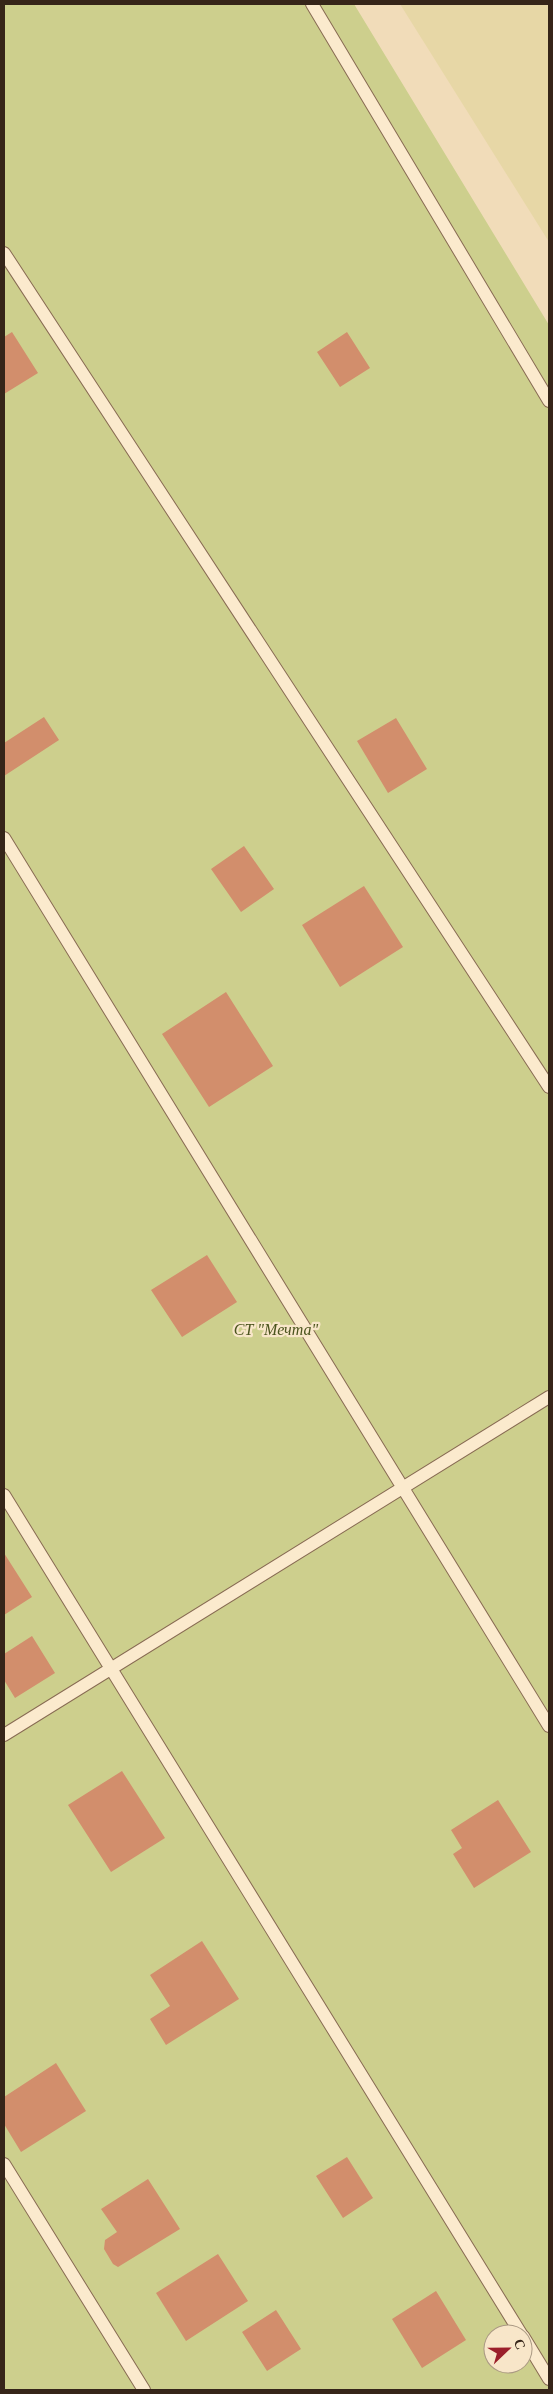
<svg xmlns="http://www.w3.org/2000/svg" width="553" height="2394" viewBox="0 0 553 2394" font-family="Georgia,serif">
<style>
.farmland{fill:#e7d7a6}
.green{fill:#cdcf8d;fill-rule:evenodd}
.building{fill:#d28e6c}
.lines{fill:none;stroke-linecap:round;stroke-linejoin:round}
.service-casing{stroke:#886b53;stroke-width:14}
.service{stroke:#fbeacd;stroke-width:12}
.labels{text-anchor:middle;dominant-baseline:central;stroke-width:4.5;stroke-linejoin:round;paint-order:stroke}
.park-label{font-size:16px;font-style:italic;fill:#4b541e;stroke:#f8e6c9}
</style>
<rect width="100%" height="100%" fill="#f1dcb9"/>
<!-- farmland -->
<path class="farmland" d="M400,4H549V242Z"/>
<!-- green -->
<path class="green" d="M4,4H354L549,325V2390H4ZM493,2334H523V2364H493Z"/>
<!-- building -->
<path class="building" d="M12,332L38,373L4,394V337Z
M347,332L370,368L340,387L317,352Z
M44,717L59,740L4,776V743Z
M396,718L427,769L388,793L357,741Z
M244,846L274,889L241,912L211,869Z
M364,886L403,947L340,987L302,925Z
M226,992L273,1066L209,1107L162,1034Z
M207,1255L237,1302L182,1337L151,1290Z
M4,1553L32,1597L4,1615Z
M32,1636L55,1673L15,1698L4,1680V1654Z
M122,1771L165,1838L111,1872L68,1805Z
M498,1800L531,1852L474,1888L453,1854L462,1848L451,1830Z
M202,1941L239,1999L166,2045L150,2019L170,2006L150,1975Z
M56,2063L86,2111L21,2152L4,2124V2097Z
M347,2157L373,2198L343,2218L316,2176Z
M148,2179L180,2229L118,2267L113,2264L104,2249L105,2240L117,2232L101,2209Z
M218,2254L248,2301L186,2341L156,2293Z
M436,2291L466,2340L422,2368L392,2319Z
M276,2310L301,2349L267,2371L242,2332Z"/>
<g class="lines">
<defs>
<path id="service" d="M312,4L549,401
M4,253L549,1087
M4,838L549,1726
M4,1495L521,2334
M4,1735L549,1397
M4,2164L144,2390
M523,2336L549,2379"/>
</defs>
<!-- service casing -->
<use href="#service" class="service-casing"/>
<!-- service -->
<use href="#service" class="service"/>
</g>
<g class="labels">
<!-- park labels -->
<g class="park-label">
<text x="276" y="1329">СТ "Мечта"</text>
</g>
</g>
<!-- border -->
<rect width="553" height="2394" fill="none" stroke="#362519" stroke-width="10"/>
<!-- north arrow -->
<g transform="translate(508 2349) rotate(68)"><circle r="24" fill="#f8e6c9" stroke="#aa9983"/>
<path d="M0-4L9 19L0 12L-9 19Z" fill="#9b1f2a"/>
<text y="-8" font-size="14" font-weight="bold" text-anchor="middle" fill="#362519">С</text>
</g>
</svg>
